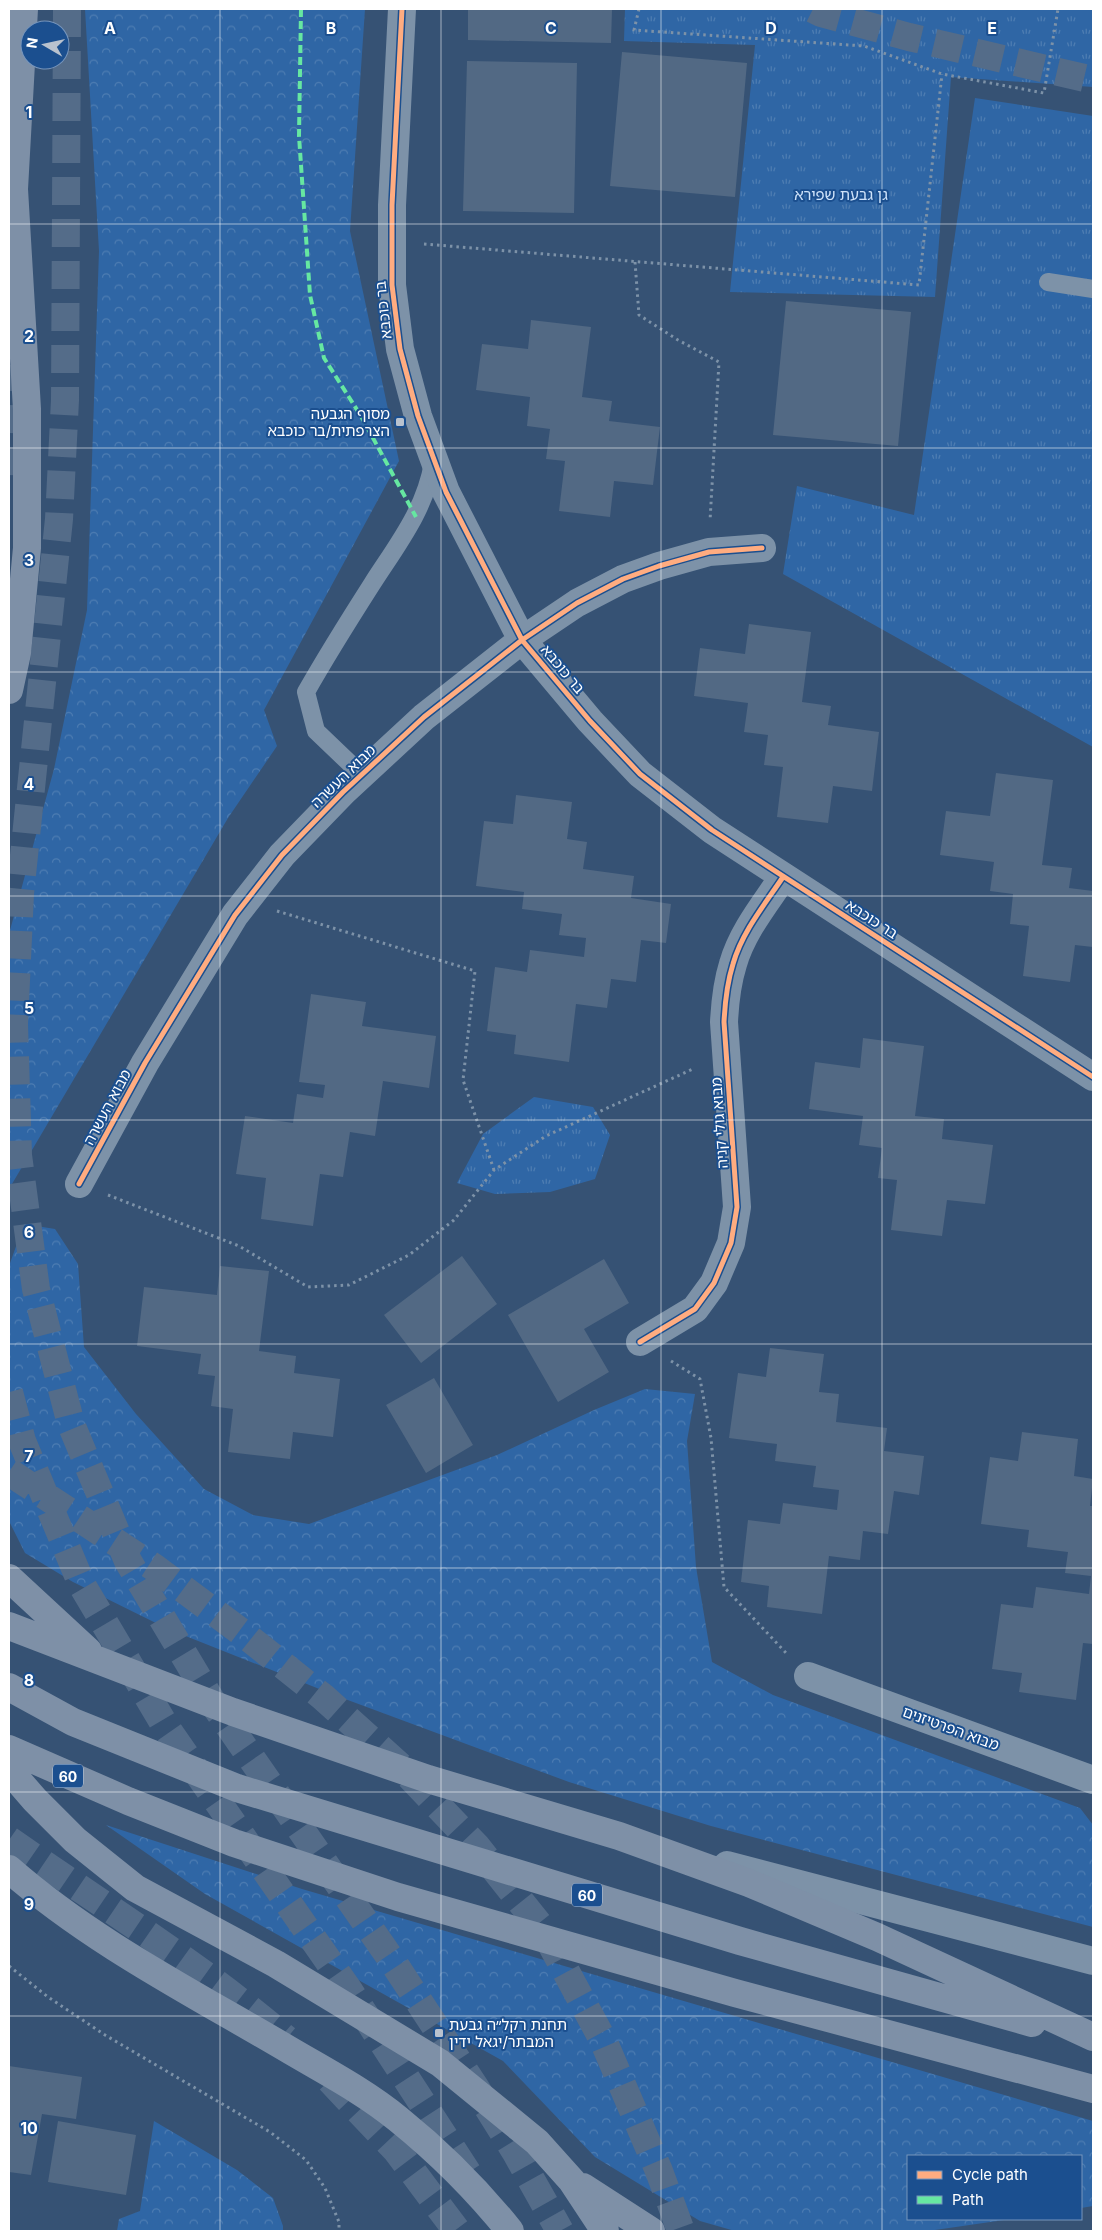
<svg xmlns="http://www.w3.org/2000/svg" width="1102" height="2240" viewBox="0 0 1102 2240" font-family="Inter,'Noto Sans Hebrew',sans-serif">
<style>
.grass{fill:url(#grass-tufts)}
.forest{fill:url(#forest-crowns)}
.building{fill:#526984}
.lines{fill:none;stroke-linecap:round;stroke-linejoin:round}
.minor-tunnel{stroke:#546c89;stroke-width:28;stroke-dasharray:28 14;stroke-linecap:butt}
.trunk-tunnel{stroke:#546c89;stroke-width:28;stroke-dasharray:28 14;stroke-linecap:butt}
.path{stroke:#7d92a8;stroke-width:3;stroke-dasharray:2.5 4;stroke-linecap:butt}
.service{stroke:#7d92a8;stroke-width:18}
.minor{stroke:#7d92a8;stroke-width:28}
.tertiary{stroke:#7d92a8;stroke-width:28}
.trunk{stroke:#7e90a7;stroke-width:28}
.quiet{stroke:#66e7a1;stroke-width:4;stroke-dasharray:8 4;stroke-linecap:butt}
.cycleway-casing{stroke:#1b4f8f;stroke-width:8}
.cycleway{stroke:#ffac80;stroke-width:5}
.grid{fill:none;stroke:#fff;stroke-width:1;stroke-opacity:0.55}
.poi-dot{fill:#b9c2ce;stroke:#1b4f8f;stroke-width:2}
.labels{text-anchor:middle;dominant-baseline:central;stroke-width:4;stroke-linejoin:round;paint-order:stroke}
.shield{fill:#1b4f8f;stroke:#bbcadd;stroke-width:1}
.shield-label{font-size:14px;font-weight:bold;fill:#fff}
.park-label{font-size:15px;fill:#cfe3fa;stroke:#1b4f8f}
.street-label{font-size:15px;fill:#fff;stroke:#1b4f8f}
.poi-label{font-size:15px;fill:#fff;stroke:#1b4f8f;text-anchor:end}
.grid-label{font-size:16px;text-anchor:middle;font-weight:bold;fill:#fff;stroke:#1b4f8f;stroke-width:4;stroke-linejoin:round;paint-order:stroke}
</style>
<defs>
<pattern id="grass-tufts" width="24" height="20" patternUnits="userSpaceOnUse" patternTransform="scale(1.25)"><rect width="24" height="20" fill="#2f66a5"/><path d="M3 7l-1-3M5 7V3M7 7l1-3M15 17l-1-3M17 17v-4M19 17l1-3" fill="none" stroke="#4e7db2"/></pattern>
<pattern id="forest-crowns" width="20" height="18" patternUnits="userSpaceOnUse" patternTransform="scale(1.25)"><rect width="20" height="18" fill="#2f66a5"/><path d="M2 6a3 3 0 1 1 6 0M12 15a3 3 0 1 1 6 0" fill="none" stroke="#4e7db2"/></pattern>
</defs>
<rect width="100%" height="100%" fill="#365274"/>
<!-- grass -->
<path class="grass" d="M625,9H1093V87L951,77L935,297L730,292L755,45L624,41Z
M975,98L1093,116V747L783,574L797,486L914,515Z
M534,1097L593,1107L610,1135L595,1179L550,1192L495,1194L457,1183L483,1134Z"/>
<!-- forest -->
<path class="forest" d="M85,9H365L350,231L399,461L264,710L277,746L228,818L9,1189V934L54,769L87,610L99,251Z
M24,1224L55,1229L78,1264L84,1347L136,1414L204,1489L253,1515L309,1524L497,1455L594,1410L645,1389L695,1394L687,1441L696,1567L712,1662L773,1695L1080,1808L1093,1825V1927L711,1826L569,1782L337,1696L168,1629L73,1582L25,1553L9,1521V1266Z
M106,1825L302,1889L1093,2121V2206L1081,2208V2156H908V2219H1011L928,2231H735L700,2221L595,2157L503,2061L205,1894Z
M154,2121L237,2170L273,2198L283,2226V2231H117L119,2219L140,2211Z"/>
<!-- building -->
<path class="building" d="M468,9H612L611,43L468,40Z
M622,52L747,63L735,197L610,186Z
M467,61L577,63L574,213L463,211Z
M786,301L911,312L898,446L773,435Z
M531,320L591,327L582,397L612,401L609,421L660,427L653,485L614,481L610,517L559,511L565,461L546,459L550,429L527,426L530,397L476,390L482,344L528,349Z
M749,624L811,632L802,702L831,706L828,725L879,732L872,791L833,786L828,823L777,817L783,767L764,765L768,735L744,732L748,703L694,696L700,648L745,654Z
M996,773L1053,780L1042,865L1072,868L1069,888L1093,891V947L1075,945L1070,982L1023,976L1029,926L1010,924L1013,894L990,891L994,862L940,855L946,811L990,816Z
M516,795L572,802L567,839L587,842L583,869L634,876L631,898L671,904L666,943L641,940L636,982L611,979L607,1008L576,1004L569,1062L514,1054L516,1035L487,1031L495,967L527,972L530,950L584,957L586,938L559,935L562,914L522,909L524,892L476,886L484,821L513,824Z
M311,994L366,1002L362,1026L436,1036L429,1088L383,1081L375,1136L350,1132L343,1177L320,1174L313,1226L261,1219L266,1178L236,1174L245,1116L293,1123L297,1094L323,1098L325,1085L299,1082Z
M863,1038L924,1046L915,1116L944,1119L942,1139L993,1145L985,1204L947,1200L942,1236L891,1230L897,1180L878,1178L882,1148L859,1145L863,1116L809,1109L815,1062L860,1068Z
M462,1256L497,1304L421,1363L384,1315Z
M604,1259L629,1303L584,1329L609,1372L558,1402L508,1315Z
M220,1266L269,1271L259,1351L296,1356L294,1373L340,1379L333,1437L293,1432L290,1459L228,1452L233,1409L211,1406L215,1376L198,1374L201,1354L137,1346L144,1287L217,1295Z
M770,1348L824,1354L819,1392L839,1394L836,1422L887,1428L884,1451L924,1456L919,1495L894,1491L888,1534L863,1531L860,1560L829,1556L822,1614L767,1607L769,1586L741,1582L748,1520L780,1524L783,1503L837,1510L839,1490L813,1487L816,1466L775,1461L777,1444L729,1438L738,1373L766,1377Z
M434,1378L473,1445L426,1473L386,1405Z
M1022,1432L1078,1439L1074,1476L1093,1479L1090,1506H1093V1644L1083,1643L1076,1700L1019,1692L1022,1673L992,1669L1001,1604L1033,1608L1036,1587L1089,1594L1091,1576L1065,1573L1068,1552L1027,1547L1029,1530L981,1524L990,1457L1018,1461Z
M9,2066L82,2077L76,2119L42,2114L31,2175L9,2172Z
M58,2121L136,2135L126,2195L48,2182Z"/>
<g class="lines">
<!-- minor-tunnel -->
<path class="minor-tunnel" d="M813,9L821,13L909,37L1093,80"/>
<!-- trunk-tunnel -->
<path class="trunk-tunnel" d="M67,9L65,400L59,519L20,894L14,1024L18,1155L36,1289L71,1424L128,1561L211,1700L391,1959L475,2087L515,2151L560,2231
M9,475L13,365
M9,1392L22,1441L82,1585L167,1729L348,1989L471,2178
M9,1472L155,1568L240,1631L323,1697L403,1769L477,1847L544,1931L603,2040L659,2171L681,2231
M9,1840C102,1905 199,1964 286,2039
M330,2080L397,2151L457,2231"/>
<!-- path -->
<path class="path" d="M639,9L634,30L864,46L942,74L1044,93L1058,9
M424,244L919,285L942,74
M635,262L639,315L678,340L719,362L710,521
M277,911L475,971L463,1080L494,1170
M108,1195L239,1246L308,1287L349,1285L409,1255L454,1220L494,1170L546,1136L695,1068
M671,1361L700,1379L711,1438L724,1587L787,1654
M9,1966L48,1997L105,2035L270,2132L306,2160L325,2188L339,2222V2231"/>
<!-- service -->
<path class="service" d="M1048,282L1093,289
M362,775L316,731L306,692C327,655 349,620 372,584C397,545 425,510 433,463"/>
<!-- minor -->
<path class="minor" d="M402,9L392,205V285L400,349L418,416L446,492L522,640L590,721L640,774L712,830L1093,1077
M79,1184L145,1063L235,915L282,855L343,792L424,717L522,640L577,603L623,579L659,566L709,552L762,548
M640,1342L695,1309L714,1283L731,1243L737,1207L724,1022C725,1002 727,983 733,964C742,932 765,904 783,877
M808,1676L1093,1780"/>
<!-- tertiary -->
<path class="tertiary" d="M727,1865L1093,1961"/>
<!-- trunk -->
<path class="trunk" d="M9,690L17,653L27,548V409L14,189L24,9
M9,1578L88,1651
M9,1626L233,1712L428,1779L619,1836L749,1883L877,1937L1093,2037
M9,1687L73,1722L237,1788L740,1941L1032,2023
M9,1749L128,1801L234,1843L398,1897L735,1993L1093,2089
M9,1770L35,1800L75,1840L135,1888L276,1964L440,2063L537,2142L572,2181L605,2231
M9,1869C91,1941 191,1992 286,2048C323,2070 364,2091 398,2119C439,2152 477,2190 510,2231
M583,2187L651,2231"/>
<!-- quiet -->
<path class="quiet" d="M301,9L299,136L310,295L324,358L361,416L416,517"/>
<defs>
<path id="cycleway" d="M402,9L392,205V285L400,349L418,416L446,492L522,640L590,721L640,774L712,830L1093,1077
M79,1184L145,1063L235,915L282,855L343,792L424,717L522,640L577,603L623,579L659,566L709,552L762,548
M640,1342L695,1309L714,1283L731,1243L737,1207L724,1022C725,1002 727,983 733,964C742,932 765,904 783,877"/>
</defs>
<!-- cycleway casing -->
<use href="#cycleway" class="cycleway-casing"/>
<!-- cycleway -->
<use href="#cycleway" class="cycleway"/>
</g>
<!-- grid -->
<path class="grid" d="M220,9V2231M441,9V2231M661,9V2231M882,9V2231M9,224H1093M9,448H1093M9,672H1093M9,896H1093M9,1120H1093M9,1344H1093M9,1568H1093M9,1792H1093M9,2016H1093"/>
<!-- markers -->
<g class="poi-dot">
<rect x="395" y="417" width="10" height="10" rx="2.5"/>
<rect x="434" y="2028" width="10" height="10" rx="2.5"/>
</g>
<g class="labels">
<!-- shield labels -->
<g class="shield">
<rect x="53" y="1764.5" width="30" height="23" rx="4"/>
<rect x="572" y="1883.5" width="30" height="23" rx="4"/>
</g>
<g class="shield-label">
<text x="68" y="1776">60</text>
<text x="587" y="1895">60</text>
</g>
<!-- park labels -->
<g class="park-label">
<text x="841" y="194">גן גבעת שפירא</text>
</g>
<!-- street labels -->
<g class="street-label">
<text transform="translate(383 310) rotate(-96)">בר כוכבא</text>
<text transform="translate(563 669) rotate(50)">בר כוכבא</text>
<text transform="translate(343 776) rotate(-44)">מבוא העשרה</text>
<text transform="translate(872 919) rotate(33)">בר כוכבא</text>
<text transform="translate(107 1107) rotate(-62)">מבוא העשרה</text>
<text transform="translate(719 1123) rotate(-94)">מבוא גולי קניה</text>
<text transform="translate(951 1728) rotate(20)">מבוא הפרטיזנים</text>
</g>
<!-- poi labels -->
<g class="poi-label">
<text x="390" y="413">מסוף הגבעה<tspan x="390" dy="17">הצרפתית/בר כוכבא</tspan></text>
<text x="449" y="2024" text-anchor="start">תחנת רקל״ה גבעת<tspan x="449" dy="17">המבתר/יגאל ידין</tspan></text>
</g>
</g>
<g class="grid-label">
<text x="110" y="34">A</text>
<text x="331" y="34">B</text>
<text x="551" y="34">C</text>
<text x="771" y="34">D</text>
<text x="992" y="34">E</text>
<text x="29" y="118">1</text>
<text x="29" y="342">2</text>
<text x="29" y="566">3</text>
<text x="29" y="790">4</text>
<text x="29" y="1014">5</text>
<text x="29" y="1238">6</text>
<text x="29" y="1462">7</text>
<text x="29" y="1686">8</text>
<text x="29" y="1910">9</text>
<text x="29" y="2134">10</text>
</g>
<!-- border -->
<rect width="1102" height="2240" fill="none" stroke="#ffffff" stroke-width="20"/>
<!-- legend -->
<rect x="907" y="2155" width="175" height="65" fill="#1b4f8f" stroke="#7695bc"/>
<rect x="917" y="2171" width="25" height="8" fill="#ffac80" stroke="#7695bc"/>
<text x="952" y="2180" font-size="15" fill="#ffffff">Cycle path</text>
<rect x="917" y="2196" width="25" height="8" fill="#66e7a1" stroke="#7695bc"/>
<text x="952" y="2205" font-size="15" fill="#ffffff">Path</text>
<!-- north arrow -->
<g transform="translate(45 45) rotate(279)"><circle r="24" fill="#1b4f8f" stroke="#7695bc"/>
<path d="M0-4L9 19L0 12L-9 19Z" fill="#b9c2ce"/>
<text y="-8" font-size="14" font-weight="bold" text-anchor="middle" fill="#ffffff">N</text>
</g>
</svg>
